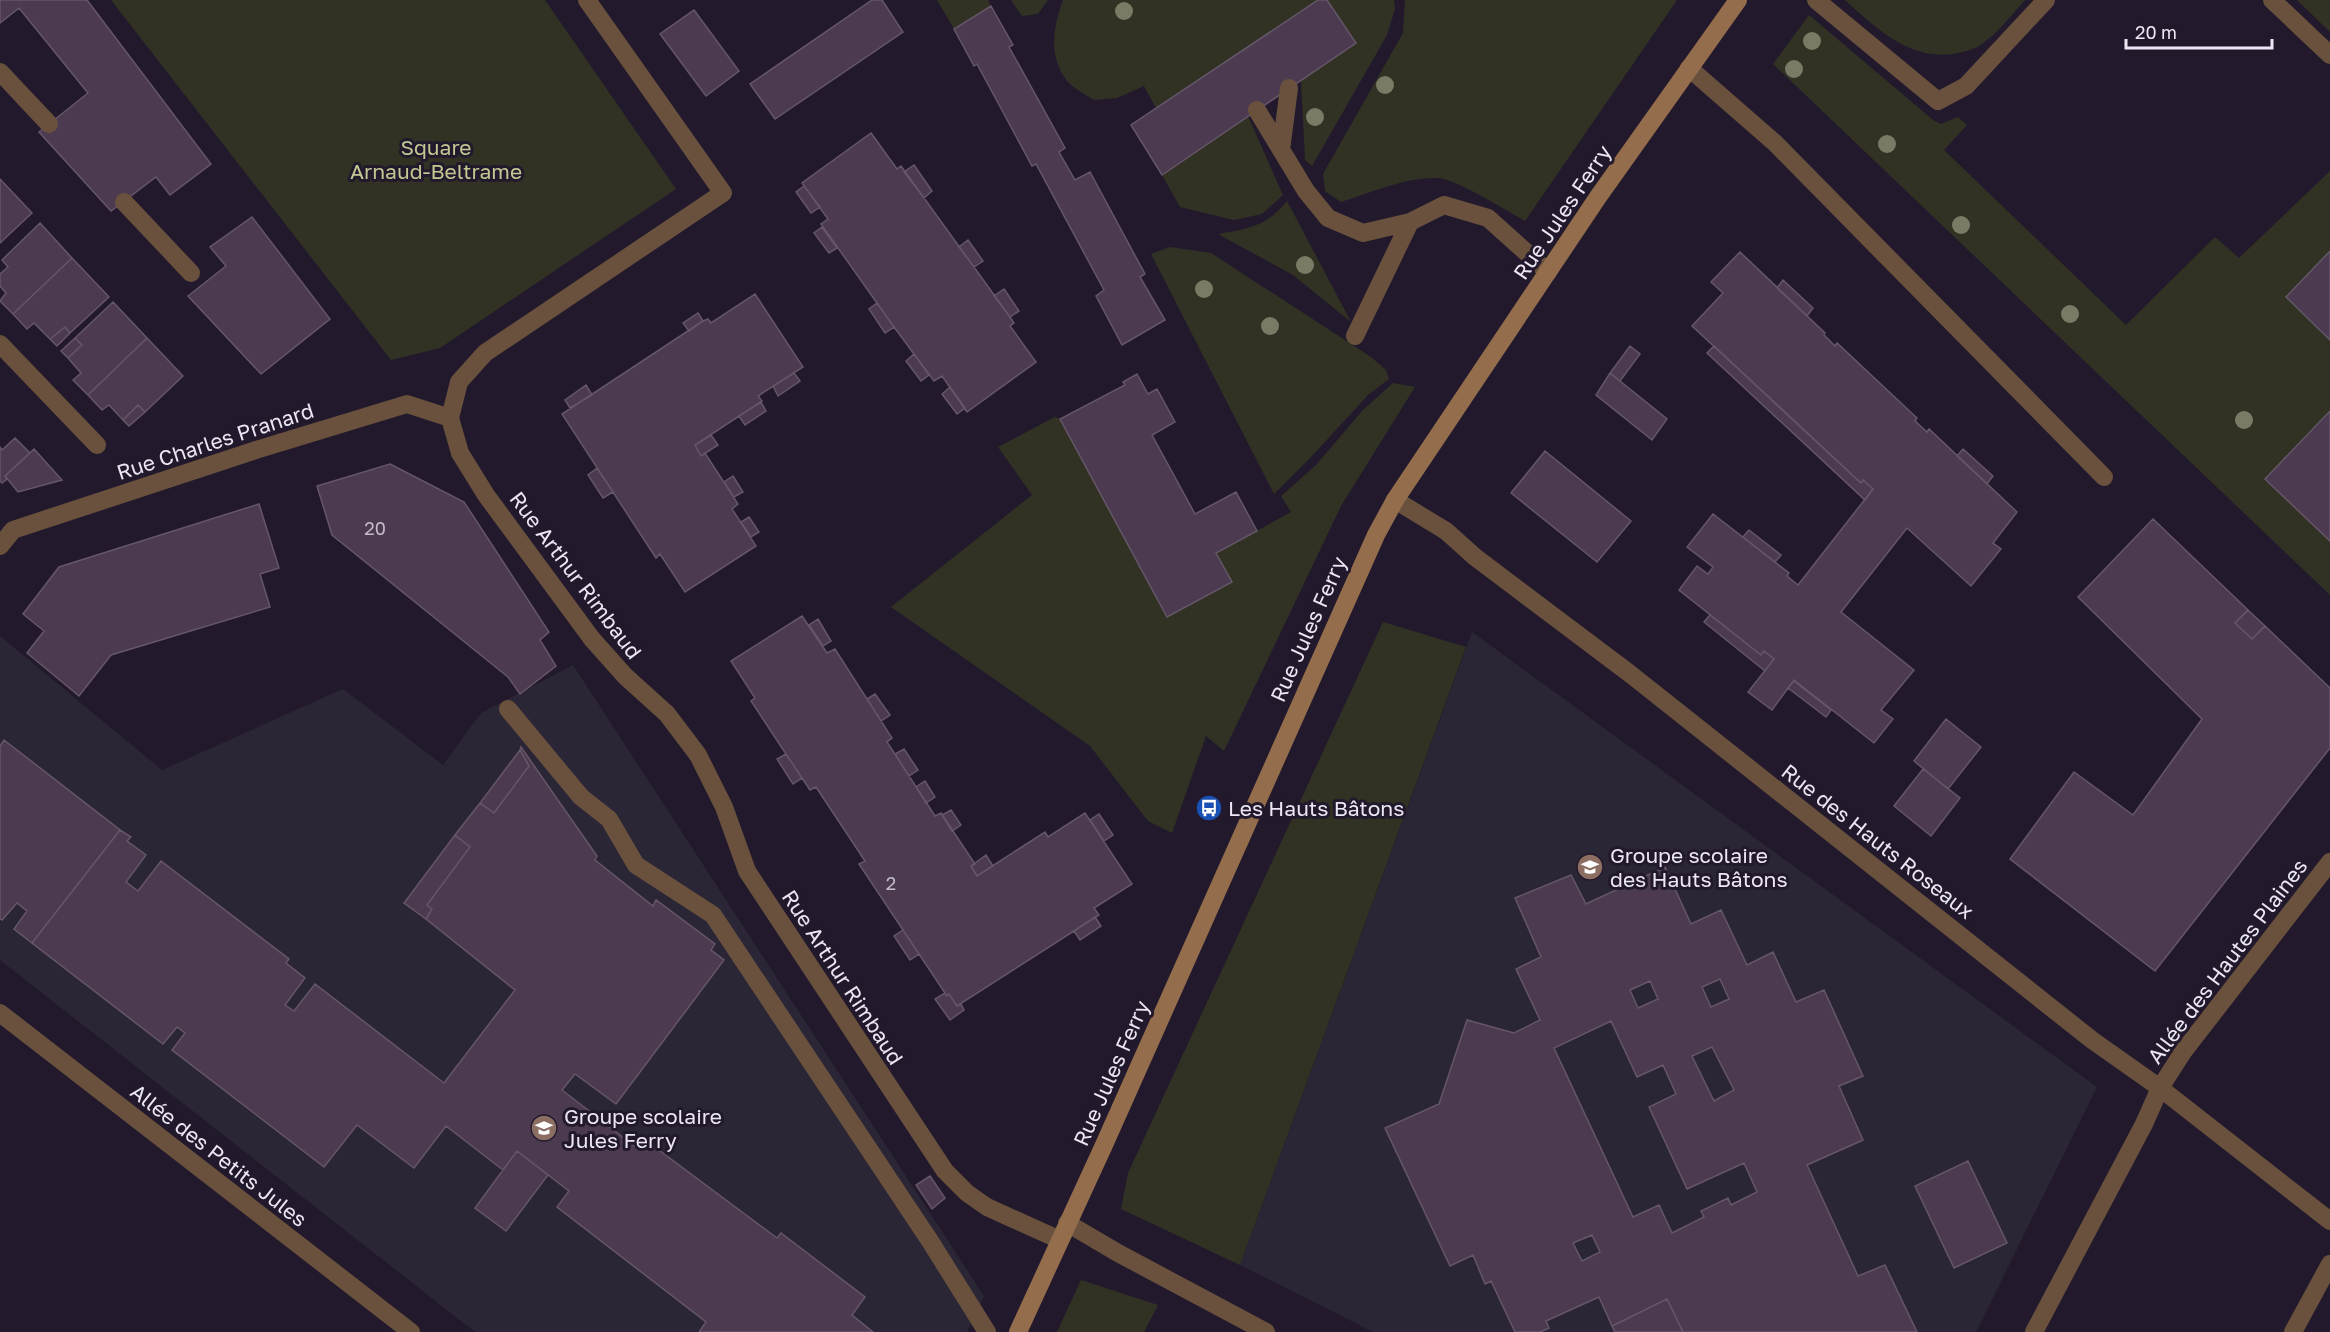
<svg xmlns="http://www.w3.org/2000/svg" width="2330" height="1332" viewBox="0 0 2330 1332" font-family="'Golos Text',sans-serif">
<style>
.education{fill:#2b2636}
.green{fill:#313224}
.building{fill:#4c3b50;stroke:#665669;stroke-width:1.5;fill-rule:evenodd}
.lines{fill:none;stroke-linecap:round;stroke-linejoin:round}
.lane{stroke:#69513d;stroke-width:18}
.street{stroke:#69513d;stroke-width:18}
.secondary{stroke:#946d4c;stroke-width:18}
.tree{fill:#7b7a65}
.labels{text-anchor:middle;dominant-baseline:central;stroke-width:6;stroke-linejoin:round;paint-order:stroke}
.number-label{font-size:18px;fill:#c4bccb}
.park-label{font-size:21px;fill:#c3c893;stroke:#221a2c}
.street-label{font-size:21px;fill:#ece7f4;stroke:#221a2c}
.poi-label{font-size:21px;fill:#ece7f4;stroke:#221a2c;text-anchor:start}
</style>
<rect width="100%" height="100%" fill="#221a2c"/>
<!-- education -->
<path class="education" d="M1472,632L2097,1087L1976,1332H1373L1240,1265Z
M0,636L162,770L343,689L443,765L481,713L573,665L984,1296L967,1332H475L0,960Z"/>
<!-- green -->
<path class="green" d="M111,0H545L676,189L440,348L391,360Z
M937,0H988L991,6L954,29Z
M1011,0H1048L1038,14L1022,16Z
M1063,0H1318L1156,108L1144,86L1117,98L1094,100C1086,95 1073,88 1067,81C1048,55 1053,28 1063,0Z
M1327,0H1394L1395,9L1387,35L1312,166L1305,160L1301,80L1356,43Z
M1405,0H1677L1525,221C1507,211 1455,178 1437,178C1405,177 1371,193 1341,202L1325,191L1323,174L1403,33Z
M1845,0H2025C2012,14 1998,33 1983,43C1974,50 1963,52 1953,54C1908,60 1875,27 1845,0Z
M2297,0H2330V32Z
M1809,15L1933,120L1941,124L1958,117L1967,125L1944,150L2126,325L2215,237L2239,258L2330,171V251L2286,297L2330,340V411L2265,479L2330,541V595L1773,64Z
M1248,116L1283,195L1262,214L1234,220L1180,207L1162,175Z
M1287,201L1351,322L1293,275L1218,234C1249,229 1267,226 1287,201Z
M1170,247L1211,253L1371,357L1386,370L1389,379L1368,395L1311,457L1274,494L1151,254Z
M1393,383L1415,387L1341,506L1224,751L1206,736L1172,833L1148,821L1090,746L891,607L1032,495L998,447L1055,417L1060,419L1167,616L1216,553L1291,512L1281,496L1316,465L1363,410Z
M1383,622L1466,647L1240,1265L1121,1209L1128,1173Z
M1081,1280L1158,1305L1144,1332H1057Z"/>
<!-- building -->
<path class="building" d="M0,0H87L211,164L170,195L156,177L111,211L39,132L88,93L19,8L0,23Z
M872,0H882L903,32L775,119L750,84Z
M1318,0H1327L1356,43L1162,175L1131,125Z
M991,6L1013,45L1009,47L1065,148L1059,152L1075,180L1090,172L1145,274L1140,277L1165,320L1122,345L1096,296L1104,290L1036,164L1032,166L977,64L974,66L954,29Z
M694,10L739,71L706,96L660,34Z
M871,133L897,169L901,166L1010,317L1014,323L1010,326L1036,362L967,412L942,376L934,381L894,327L821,224L828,219L802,183Z
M914,165L932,191L924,198L904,172Z
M0,179L32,213L0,243Z
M804,186L820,207L811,213L796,192Z
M252,217L330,319L261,374L188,296L226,266L210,247Z
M40,223L72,258L13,314L0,301L6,293L0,286V274L8,267L2,260Z
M822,227L837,248L829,253L814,233Z
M968,240L983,261L974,267L959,247Z
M2330,251V340L2286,297Z
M1740,252L1825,333L1824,335L1835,346L1837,343L1917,418L1915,421L1927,432L1929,429L2017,512L1993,543L2001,549L1971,586L1907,528L1841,612L1914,670L1881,710L1893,719L1874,743L1794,680L1772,710L1748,692L1774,659L1764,651L1761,655L1679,590L1697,566L1708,574L1713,567L1687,547L1713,514L1789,573L1787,576L1798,585L1873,489L1863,480L1861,483L1692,326L1723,293L1711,282Z
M72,258L109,297L70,333L65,327L50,339L34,323L27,329L13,314Z
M1783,280L1813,308L1807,316L1777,288Z
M1004,289L1019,311L1010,317L994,296Z
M755,294L803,367L758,396L762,401L695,445L701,456L705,453L738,504L732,509L756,546L685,592L660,554L656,558L562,414L703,321L708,319L711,323Z
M113,302L147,338L88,395L73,380L81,373L68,358L82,345L75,338Z
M877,303L894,327L885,333L869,309Z
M698,313L703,321L689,331L683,323Z
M65,327L70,333L57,346L50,339Z
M75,338L82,345L68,358L61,351Z
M147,338L183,376L145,412L138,405L123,420L109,405L102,410L88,395Z
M1630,346L1640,354L1620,381L1610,373Z
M1714,346L1861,483L1863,480L1873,489L1865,500L1707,353Z
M914,354L929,375L921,381L906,361Z
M794,373L800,381L778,396L773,386Z
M1610,373L1667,419L1652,440L1596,395Z
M1137,374L1148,394L1157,389L1175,422L1152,435L1195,514L1236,492L1257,531L1216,553L1232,582L1167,617L1060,419L1125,385L1123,382Z
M586,385L592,395L570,408L565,400Z
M950,387L965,408L957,414L942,394Z
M761,402L766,411L745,425L739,416Z
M138,405L145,412L129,426L123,420Z
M2330,411V541L2265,479Z
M711,435L718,445L701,456L695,445Z
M15,438L30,453L5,476L7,479L2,483L0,481V447L2,450Z
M34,449L62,480L18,492L5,476Z
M1963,449L1993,476L1987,484L1957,456Z
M1545,451L1631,521L1597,562L1511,493Z
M390,464L464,502L549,632L540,640L556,666L520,694L508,677L332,535L317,486Z
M597,468L613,492L603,498L588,475Z
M733,476L743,492L734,497L724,482Z
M259,504L279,568L260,574L270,607L111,655L79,696L27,653L44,631L23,614L59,567Z
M749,517L759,532L751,537L741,522Z
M2153,519L2248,610L2235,623L2252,639L2265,626L2330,688V748L2155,971L2010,859L2074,772L2133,815L2202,719L2078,597Z
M1749,530L1781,555L1775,562L1743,537Z
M2248,610L2265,626L2252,639L2235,623Z
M1710,615L1761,655L1764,651L1774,659L1765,671L1704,622Z
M802,616L827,653L835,649L892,738L887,742L935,816L941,813L975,864L971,866L977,876L1045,832L1048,837L1085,813L1132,884L1094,908L1099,915L957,1006L949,994L947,996L859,864L865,861L816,787L810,790L786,754L751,701L755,698L731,661Z
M818,619L831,641L823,646L809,625Z
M1794,681L1831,710L1826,717L1788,688Z
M875,694L890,715L881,721L867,699Z
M1946,719L1981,747L1948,789L1914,761Z
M4,740L120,830L32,943L14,929L27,911L17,903L2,920L0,919V746Z
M521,747L597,856L595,860L653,906L656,900L715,944L711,950L724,960L616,1104L575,1074L562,1090L637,1148L644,1139L777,1238L781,1233L865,1297L852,1315L873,1332H699L706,1322L557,1207L569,1191L517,1151L503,1170L446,1126L414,1168L357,1125L324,1167L172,1050L185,1033L177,1027L163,1044L32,943L120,830L131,837L127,841L146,855L126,882L138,891L161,861L289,959L286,963L305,978L285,1005L294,1011L315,984L444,1083L515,990L426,919L432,909L427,905L470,847L455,835L480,803L494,813L529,766L520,750Z
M904,749L918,770L909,776L895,754Z
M520,750L529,766L494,813L480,803Z
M786,754L802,778L793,784L777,759Z
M1923,769L1960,798L1931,836L1894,806Z
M925,781L935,797L926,803L916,787Z
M951,810L961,825L952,831L942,815Z
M1099,814L1113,835L1104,841L1090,820Z
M455,835L470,847L427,905L432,909L426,919L404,903Z
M986,855L993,866L977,876L971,866Z
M1665,867L1691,924L1721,910L1747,965L1773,952L1796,1002L1824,990L1863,1076L1839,1086L1863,1140L1807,1165L1858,1276L1885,1265L1917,1332H1683L1667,1299L1612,1326L1599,1297L1546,1321L1549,1328L1540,1332H1515L1491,1281L1485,1284L1473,1255L1450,1266L1385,1128L1439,1104L1467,1020L1514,1033L1540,1020L1516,969L1541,957L1515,898L1571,875L1586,904ZM1720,979L1729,999L1711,1007L1702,987ZM1650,981L1658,999L1638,1008L1630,990ZM1611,1021L1637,1077L1663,1065L1676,1094L1649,1107L1687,1189L1744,1163L1757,1192L1731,1205L1728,1198L1701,1211L1704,1217L1672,1233L1659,1205L1633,1217L1554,1048ZM1712,1047L1734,1090L1714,1101L1692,1056ZM1592,1235L1600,1252L1582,1261L1573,1243Z
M1095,917L1101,926L1080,940L1074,931Z
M903,930L919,954L910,960L894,936Z
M945,993L947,996L949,994L957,1006L961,1004L964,1010L950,1020L935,999Z
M517,1151L548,1175L506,1231L475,1208Z
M1968,1161L2007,1243L1954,1268L1915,1186Z
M930,1176L945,1198L932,1209L916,1185Z
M1667,1299L1683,1332H1615L1612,1326Z"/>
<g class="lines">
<!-- lane -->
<path class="lane" d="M1816,0L1938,101L1966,86L2046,0
M2272,0L2330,55
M1689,68L1775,143L2104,477
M0,72L49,124
M1257,110L1306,191L1328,218L1363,233L1410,222
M1281,150L1289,88
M124,202L191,273
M1355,336L1410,222L1444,205L1488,218L1548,272
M508,709L581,797L609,819L636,865L713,915L930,1241L987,1332
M2293,1332L2330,1264"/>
<!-- street -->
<path class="street" d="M587,0L723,193L485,353L459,382L450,418L460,453L486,495L592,639L625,676L667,714L698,755L724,807L747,871L945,1171L967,1193L987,1207L1060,1240
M0,344L97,445
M1395,500L1446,531L1475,557L1629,673L2092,1040L2160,1088L2330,1221
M0,546L13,530L256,450L407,404L450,418
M0,1013L411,1332
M1067,1223L1118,1253L1266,1332
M2034,1332L2144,1124L2160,1088L2183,1052L2330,862"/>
<!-- secondary -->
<path class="secondary" d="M1018,1332L1104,1145L1376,535L1395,500L1598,197L1738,0"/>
</g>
<!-- trees -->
<g class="tree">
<circle cx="1124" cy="11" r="9"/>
<circle cx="1812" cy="41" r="9"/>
<circle cx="1794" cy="69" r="9"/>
<circle cx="1385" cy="85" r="9"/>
<circle cx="1315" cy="117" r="9"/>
<circle cx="1887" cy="144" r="9"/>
<circle cx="1961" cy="225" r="9"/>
<circle cx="1305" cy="265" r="9"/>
<circle cx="1204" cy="289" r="9"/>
<circle cx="2070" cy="314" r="9"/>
<circle cx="1270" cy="326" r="9"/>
<circle cx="2244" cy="420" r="9"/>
</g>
<!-- icons -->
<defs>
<symbol id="bus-disc" viewBox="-11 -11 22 22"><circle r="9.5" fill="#1a4fb4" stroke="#221a2c"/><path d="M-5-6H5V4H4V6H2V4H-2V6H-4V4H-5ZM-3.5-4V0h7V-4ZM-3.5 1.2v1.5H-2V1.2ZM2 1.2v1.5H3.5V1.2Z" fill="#fff"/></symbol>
<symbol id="school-disc" viewBox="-11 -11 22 22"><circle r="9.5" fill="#8d6e63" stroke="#221a2c"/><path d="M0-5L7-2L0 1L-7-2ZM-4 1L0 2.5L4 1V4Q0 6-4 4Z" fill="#fff"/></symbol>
</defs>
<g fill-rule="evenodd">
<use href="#bus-disc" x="1194" y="793" width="30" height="30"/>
<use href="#school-disc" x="1575" y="852" width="30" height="30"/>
<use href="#school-disc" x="529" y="1113" width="30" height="30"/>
</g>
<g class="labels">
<!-- number labels -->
<g class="number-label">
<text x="375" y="528">20</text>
<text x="891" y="883">2</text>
</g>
<!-- park labels -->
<g class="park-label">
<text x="436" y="147">Square<tspan x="436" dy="24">Arnaud-Beltrame</tspan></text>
</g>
<!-- street labels -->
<g class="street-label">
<text transform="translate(1562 212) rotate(-56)">Rue Jules Ferry</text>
<text transform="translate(215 441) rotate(-18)">Rue Charles Pranard</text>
<text transform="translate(576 575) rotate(53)">Rue Arthur Rimbaud</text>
<text transform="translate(1308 629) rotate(-66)">Rue Jules Ferry</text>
<text transform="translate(1878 841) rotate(38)">Rue des Hauts Roseaux</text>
<text transform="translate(2227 961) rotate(-53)">Allée des Hautes Plaines</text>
<text transform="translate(843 977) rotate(57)">Rue Arthur Rimbaud</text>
<text transform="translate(1111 1073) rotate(-66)">Rue Jules Ferry</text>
<text transform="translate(219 1155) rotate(38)">Allée des Petits Jules</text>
</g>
<!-- poi labels -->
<g class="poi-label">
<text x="1228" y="808">Les Hauts Bâtons</text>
<text x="1610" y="855">Groupe scolaire<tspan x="1610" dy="24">des Hauts Bâtons</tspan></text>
<text x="564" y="1116">Groupe scolaire<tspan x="564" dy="24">Jules Ferry</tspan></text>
</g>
</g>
<!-- scale -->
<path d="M2126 39v9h146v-9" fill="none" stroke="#ece7f4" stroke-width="3"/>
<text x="2135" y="39" font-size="18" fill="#ece7f4" stroke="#221a2c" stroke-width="4.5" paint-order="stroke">20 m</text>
</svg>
